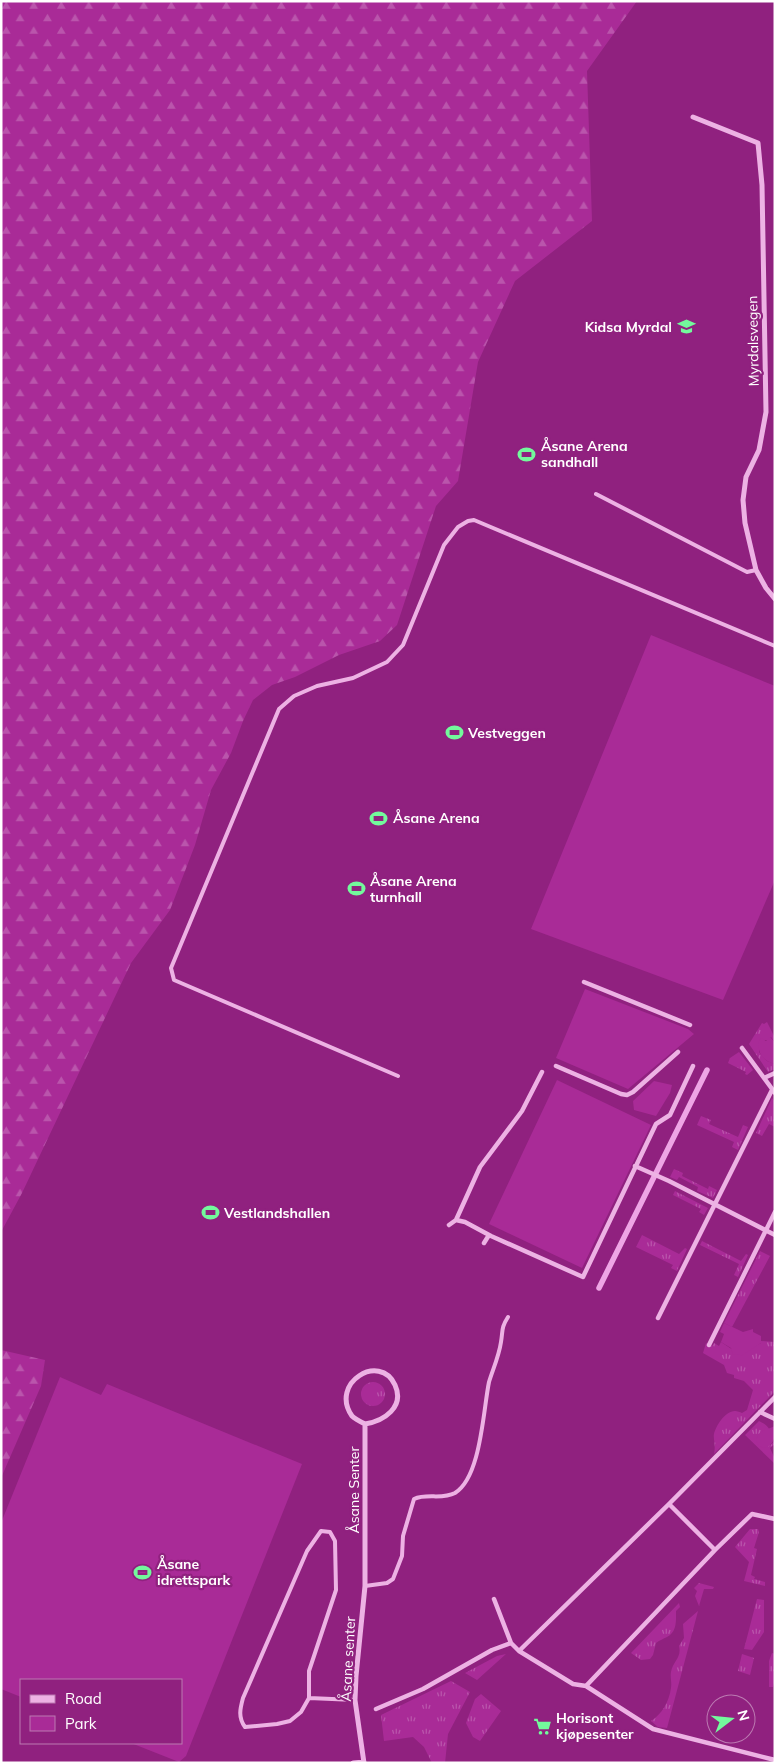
<svg xmlns="http://www.w3.org/2000/svg" width="776" height="1764" viewBox="0 0 776 1764" font-family="Mulish,sans-serif">
<style>
.grass{fill:url(#grass-tufts)}
.forest{fill:url(#forest-firs)}
.park{fill:#a92b97}
.lines{fill:none;stroke-linecap:round;stroke-linejoin:round}
.stream{stroke:#eea5e5;stroke-width:5.5}
.service{stroke:#edb2e4;stroke-width:4}
.pedestrian{stroke:#edb2e4;stroke-width:4.5}
.minor{stroke:#edb2e4;stroke-width:5}
.labels{text-anchor:middle;dominant-baseline:central;stroke-width:4.5;stroke-linejoin:round;paint-order:stroke}
.poi-label{font-size:14px;font-weight:bold;fill:#fff;stroke:#90217f;text-anchor:start}
.street-label{font-size:14px;fill:#fff;stroke:#90217f}
</style>
<defs>
<pattern id="grass-tufts" width="24" height="20" patternUnits="userSpaceOnUse" patternTransform="scale(1.25)"><rect width="24" height="20" fill="#a92b97"/><path d="M3 7l-1-3M5 7V3M7 7l1-3M15 17l-1-3M17 17v-4M19 17l1-3" fill="none" stroke="#ba55ac"/></pattern>
<pattern id="forest-firs" width="22" height="20" patternUnits="userSpaceOnUse" patternTransform="scale(1.25)"><rect width="22" height="20" fill="#a92b97"/><path d="M5 1l3.5 6h-7zM16 11l3.5 6h-7z" fill="#ba55ac"/></pattern>
</defs>
<rect width="100%" height="100%" fill="#90217f"/>
<!-- grass -->
<path class="grass" d="M767,1022L775,1038V1042L771,1037L768,1040H762L759,1052L767,1061L775,1064V1069L768,1072L749,1044L762,1023L764,1024Z
M739,1052L753,1070L747,1075L745,1074L746,1072L728,1063L730,1058Z
M772,1098L775,1102V1127L769,1124L762,1136L756,1133Z
M701,1116L711,1120L709,1124L738,1137L743,1125L748,1127L738,1150L732,1147L734,1142L697,1125Z
M674,1169L683,1173L682,1176L708,1189L709,1186L717,1190L713,1198L697,1191L698,1187L679,1177L677,1180L670,1177Z
M675,1191L708,1208L704,1215L699,1212L701,1209L673,1195Z
M642,1235L679,1254L685,1248L687,1249L677,1271L671,1268L673,1265L636,1247Z
M702,1241L741,1261L746,1254L748,1255L738,1277L734,1275L739,1264L700,1245Z
M760,1251L770,1256L732,1327L724,1323Z
M761,1341L775,1342V1391L714,1454C716,1446 713,1438 714,1434C716,1426 725,1411 735,1411C737,1411 740,1412 742,1413L747,1410L753,1390L744,1381L734,1378V1375L727,1373L724,1365L703,1353L706,1343L712,1346L714,1343L719,1346L721,1342L739,1354L761,1343Z
M361 1394a12 12 0 1 1 24 0a12 12 0 1 1-24 0Z
M759,1421C773,1428 770,1432 770,1446L775,1440V1444L770,1448L775,1459V1464L745,1435Z
M750,1529H758L759,1532L754,1548L757,1549L751,1575L755,1577L754,1579L765,1582V1586L744,1581L749,1562L735,1547Z
M699,1583L714,1587L713,1589H704L699,1606L695,1596L697,1591L694,1588Z
M757,1599L764,1600V1632L752,1650L744,1649Z
M679,1603L680,1607L676,1611C676,1621 677,1632 667,1637C663,1639 660,1640 656,1643L653,1655L650,1659L641,1660L631,1653Z
M698,1611L667,1728L658,1727L651,1721C662,1714 669,1702 671,1688C672,1682 670,1677 671,1672C673,1661 682,1658 679,1646L684,1638L683,1624Z
M772,1653L775,1654V1679L773,1687H769V1661Z
M506,1654L477,1680L465,1673L497,1656Z
M742,1654L754,1658L750,1675L738,1671Z
M451,1681L470,1692L448,1734L445,1763H432L424,1747L413,1737L384,1741L381,1715Z
M481,1694L501,1711L480,1741L473,1737L466,1723L475,1699Z"/>
<!-- forest -->
<path class="forest" d="M1,1H637L587,71L592,221L515,281L478,362L458,481L436,506L397,625L380,641L339,655L295,677L272,685L253,700L243,721L231,753L211,790L195,845L170,910L131,963L22,1193L1,1232Z
M1,1350L45,1360L41,1386L1,1478Z"/>
<!-- park -->
<path class="park" d="M651,635L775,686V880L723,1000L531,929Z
M585,989L688,1029L694,1034L628,1089L556,1058Z
M770,1037L775,1042V1064C763,1061 757,1053 759,1041L761,1038L766,1041Z
M557,1080L651,1125L582,1268L489,1224Z
M654,1081L672,1085L670,1093L656,1116L634,1110L633,1101Z
M724,1323L743,1332L753,1329V1332L761,1336V1343L741,1356L739,1354L733,1355L731,1348L721,1342L724,1334L720,1332Z
M60,1377L101,1395L107,1384L302,1464L186,1756L179,1762L131,1743H181V1680H21V1697L1,1689V1523Z
M775,1426C775,1437 775,1445 764,1448L759,1446L756,1441C758,1430 766,1430 775,1426Z"/>
<g class="lines">
<!-- stream -->
<path class="stream" d="M599,1288L707,1070"/>
<!-- service -->
<path class="service" d="M596,494L747,572L756,570
M398,1076L174,980L171,968L279,709L294,696L317,686L353,678L387,662L403,645L444,545L458,527L468,521L474,520L775,646
M321,1531L330,1532L335,1541L336,1590L309,1671V1698L301,1712L290,1721L277,1724L245,1727C238,1717 240,1709 243,1698L307,1551Z
M365,1586L387,1583L393,1579L402,1556L403,1536L414,1499C427,1493 442,1500 455,1493C481,1477 483,1411 489,1382C493,1369 499,1356 501,1342C503,1330 501,1328 508,1317
M309,1698L355,1700"/>
<!-- pedestrian -->
<path class="pedestrian" d="M584,982L690,1025
M742,1048L775,1093
M556,1066L621,1094L627,1095L633,1092L678,1052
M764,1078L775,1073
M635,1166L669,1181L775,1235
M456,1220L465,1222L491,1236L583,1277L656,1124L670,1115L693,1066
M449,1225L456,1220L480,1167L522,1111L542,1072
M484,1243L489,1235
M658,1318L772,1090
M709,1345L775,1212
M775,1397L669,1504L519,1651L573,1684L586,1686L653,1729L775,1760
M760,1412L775,1419
M669,1504L715,1550
M494,1599L511,1643L519,1651
M586,1686L715,1550L752,1514L775,1519
M376,1709L423,1689L492,1650L511,1643"/>
<!-- minor -->
<path class="minor" d="M693,117L758,143L762,185L766,412L759,450L746,477L743,500L745,523L756,570L766,588L775,599
M353,1763L364,1762
M364,1763L355,1700L356,1676L365,1586V1424C384,1421 405,1407 395,1385C380,1352 329,1383 352,1416C355,1419 361,1422 365,1424"/>
</g>
<!-- icons -->
<defs>
<symbol id="school-bare" viewBox="-9 -9 18 18"><path d="M0-5L7-2L0 1L-7-2ZM-4 1L0 2.5L4 1V4Q0 6-4 4Z" fill="#73f99c" stroke="#90217f" stroke-width="2.5" paint-order="stroke"/></symbol>
<symbol id="stadium-bare" viewBox="-9 -9 18 18"><path d="M0-5a6.5 5 0 1 0 0 10a6.5 5 0 1 0 0-10ZM-3.5-1.8h7v3.6h-7Z" fill="#73f99c" stroke="#90217f" stroke-width="2.5" paint-order="stroke"/></symbol>
<symbol id="supermarket-bare" viewBox="-9 -9 18 18"><path d="M-6-5.5h2.5l.6 2H6L4.5 2H-2.5L-4.4-4H-6ZM-1.5 3.2a1.3 1.3 0 1 0 .1 0ZM3 3.2a1.3 1.3 0 1 0 .1 0Z" fill="#73f99c" stroke="#90217f" stroke-width="2.5" paint-order="stroke"/></symbol>
</defs>
<g fill-rule="evenodd">
<use href="#school-bare" x="674" y="314" width="25" height="25"/>
<use href="#stadium-bare" x="514" y="442" width="25" height="25"/>
<use href="#stadium-bare" x="442" y="720" width="25" height="25"/>
<use href="#stadium-bare" x="366" y="806" width="25" height="25"/>
<use href="#stadium-bare" x="344" y="876" width="25" height="25"/>
<use href="#stadium-bare" x="198" y="1200" width="25" height="25"/>
<use href="#stadium-bare" x="130" y="1560" width="25" height="25"/>
<use href="#supermarket-bare" x="530" y="1714" width="25" height="25"/>
</g>
<g class="labels">
<!-- poi labels -->
<g class="poi-label">
<text x="672" y="327" text-anchor="end">Kidsa Myrdal</text>
<text x="541" y="446">Åsane Arena<tspan x="541" dy="16">sandhall</tspan></text>
<text x="468" y="733">Vestveggen</text>
<text x="393" y="818">Åsane Arena</text>
<text x="370" y="881">Åsane Arena<tspan x="370" dy="16">turnhall</tspan></text>
<text x="224" y="1213">Vestlandshallen</text>
<text x="157" y="1564">Åsane<tspan x="157" dy="16">idrettspark</tspan></text>
<text x="556" y="1718">Horisont<tspan x="556" dy="16">kjøpesenter</tspan></text>
</g>
<!-- street labels -->
<g class="street-label">
<text transform="translate(753 341) rotate(-91)">Myrdalsvegen</text>
<text transform="translate(354 1490) rotate(-90)">Åsane Senter</text>
<text transform="translate(348 1659) rotate(-87)">Åsane senter</text>
</g>
</g>
<!-- border -->
<rect width="776" height="1764" fill="none" stroke="#ffffff" stroke-width="5"/>
<!-- legend -->
<rect x="20" y="1679" width="162" height="65" fill="#90217f" stroke="#bc7ab2"/>
<rect x="30" y="1695" width="25" height="8" fill="#edb2e4" stroke="#bc7ab2"/>
<text x="65" y="1704" font-size="15" fill="#ffffff">Road</text>
<rect x="30" y="1716" width="25" height="15" fill="#a92b97" stroke="#bc7ab2"/>
<text x="65" y="1729" font-size="15" fill="#ffffff">Park</text>
<!-- north arrow -->
<g transform="translate(731 1719) rotate(74)"><circle r="24" fill="#90217f" stroke="#bc7ab2"/>
<path d="M0-4L9 19L0 12L-9 19Z" fill="#73f99c"/>
<text y="-8" font-size="14" font-weight="bold" text-anchor="middle" fill="#ffffff">N</text>
</g>
</svg>
